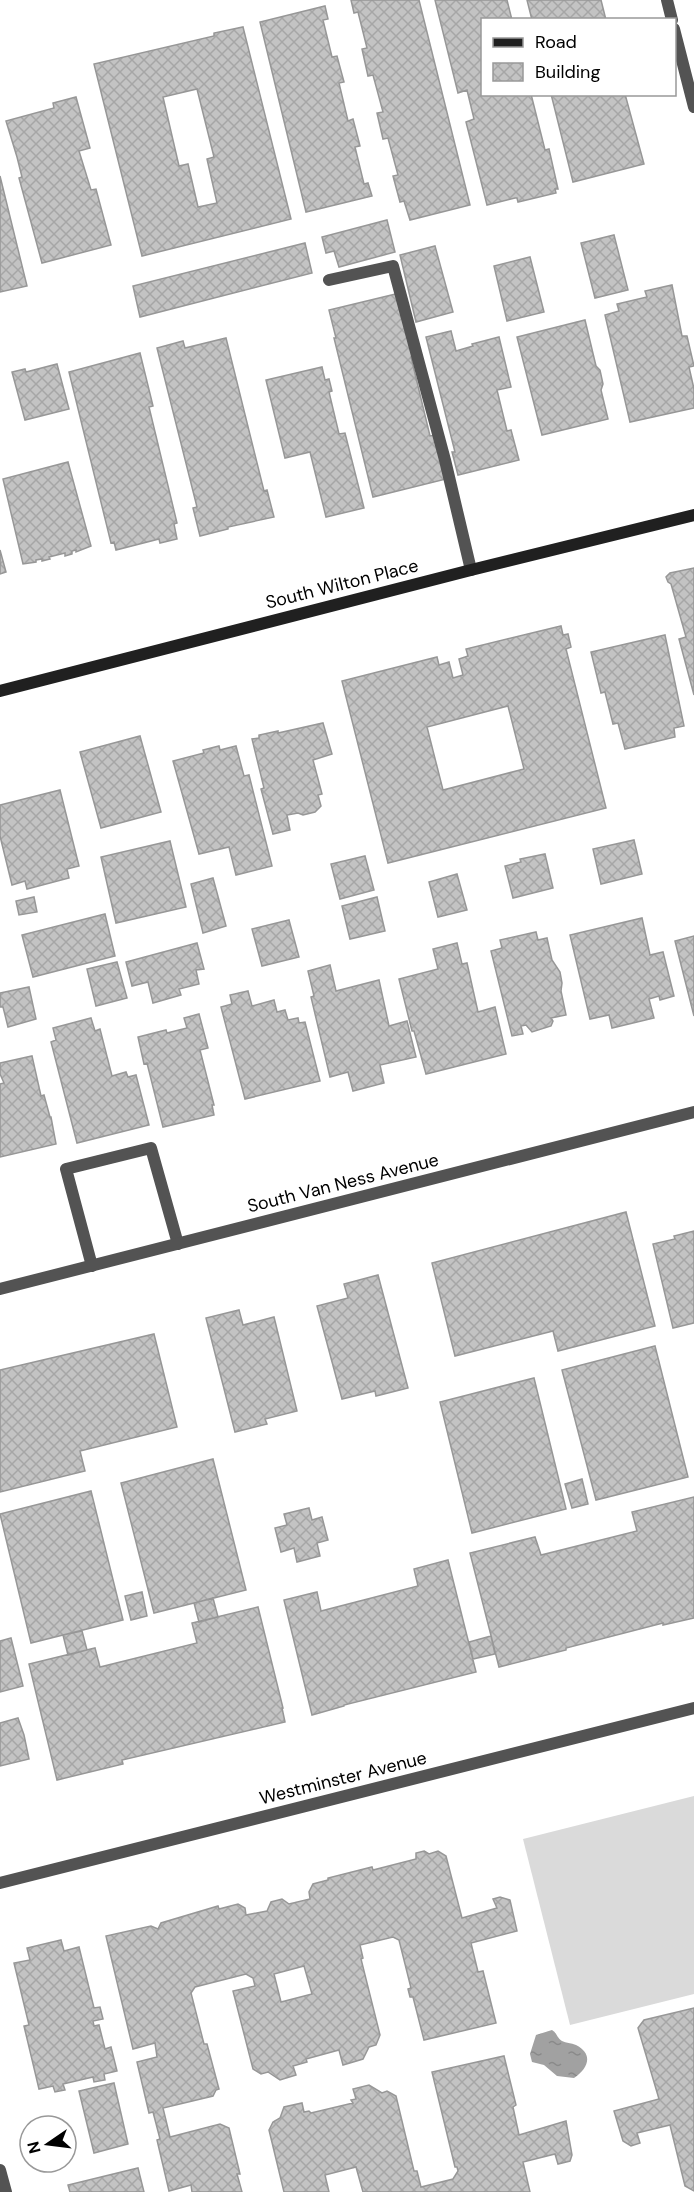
<svg xmlns="http://www.w3.org/2000/svg" width="694" height="2192" viewBox="0 0 694 2192" font-family="'DM Sans',sans-serif">
<style>
.grass{fill:#dadada}
.water{fill:url(#water-ripples)}
.building{fill:url(#building-cross-hatch);stroke:#979797;stroke-width:1.5;fill-rule:evenodd}
.lines{fill:none;stroke-linecap:round;stroke-linejoin:round}
.lane{stroke:#535353;stroke-width:12}
.street{stroke:#535353;stroke-width:12}
.secondary{stroke:#202020;stroke-width:12}
.labels{text-anchor:middle;dominant-baseline:central;stroke-width:6;stroke-linejoin:round;paint-order:stroke}
.street-label{font-size:18px;fill:#000;stroke:#fff}
</style>
<defs>
<pattern id="water-ripples" width="26" height="14" patternUnits="userSpaceOnUse" patternTransform="scale(1.5)"><rect width="26" height="14" fill="#a1a1a1"/><path d="M2 4q2-2 4 0t4 0M15 11q2-2 4 0t4 0" fill="none" stroke="#898989"/></pattern>
<pattern id="building-cross-hatch" width="8" height="8" patternUnits="userSpaceOnUse" patternTransform="scale(1.5)"><rect width="8" height="8" fill="#c3c3c3"/><path d="M0 0l8 8M0 8l8-8" fill="none" stroke="#a6a6a6"/></pattern>
</defs>
<rect width="100%" height="100%" fill="#fff"/>
<!-- grass -->
<path class="grass" d="M694,1796V1994L570,2025L523,1839Z"/>
<!-- water -->
<path class="water" d="M552,2030C557,2033 557,2038 562,2041C566,2043 571,2043 576,2045C594,2054 588,2069 574,2078L557,2076L544,2065L532,2062L530,2054L536,2035Z"/>
<!-- building -->
<path class="building" d="M351,0H419L470,205L410,220L404,201L400,202L393,176L398,175L388,138L383,139L377,113L383,112L373,75L368,76L362,49L367,48L358,12L354,13Z
M435,0H507L512,20H482V94H531L545,150L549,149L558,189H555L556,193L518,202L517,198H515L487,205L466,122L474,119L467,90L458,93Z
M527,0H601L606,20H532Z
M325,6L328,19L323,20L332,57L337,56L344,82L339,83L348,121L353,119L360,146L355,147L364,184L368,183L372,196L306,212L260,22Z
M243,27L291,219L142,256L94,64L214,36V33ZM197,89L214,157L207,159L217,203L198,207L188,164L179,166L163,97Z
M551,94H625L644,164L573,182Z
M76,97L90,148L79,151L91,190L96,189L111,245L42,263L19,178L22,177L17,157L6,121L54,108L53,103Z
M0,176L27,286L0,292Z
M387,220L395,252L339,267L334,251L326,253L322,237Z
M614,235L628,290L595,298L581,243Z
M305,243L312,273L140,317L133,286Z
M435,246L453,312L416,322L400,255Z
M530,257L544,312L507,321L494,266Z
M672,285L682,336H687L694,366L689,367L694,389V408L630,422L605,315L619,311L617,304L647,297L645,291Z
M400,293L416,356L411,357L430,436L436,435L446,479L373,497L334,338H336L329,310Z
M585,320L596,366L600,370L603,384L601,390L608,419L542,435L517,337Z
M451,331L456,351L473,346L472,344L499,337L511,387L497,390L507,431L511,430L519,460L458,475L452,452H455L426,337Z
M226,338L264,491L267,490L274,517L228,527V529L200,536L193,508L197,507L157,348L183,341L185,348Z
M140,353L153,406L149,407L177,523L174,524L177,539L160,543L159,539L116,550L114,542L111,543L69,372Z
M57,364L69,409L25,420L12,372L25,369L26,372Z
M322,367L325,380L329,379L332,391L329,392L339,434L345,433L364,508L326,517L310,452L285,458L266,380Z
M68,462L91,546L76,552V550L72,551V554L65,556V553L49,557L50,559L42,561V559L36,560V562L23,564L3,479Z
M0,550L6,572L0,574Z
M694,568V695L679,639L686,637L671,584L668,582L666,577L670,573Z
M561,626L563,635L568,634L571,647L566,649L606,808L388,863L342,681L437,657L439,665L449,662L453,678L463,675L459,659L468,656L466,649ZM508,706L524,769L443,790L427,727Z
M665,635L684,726L674,728L675,737L625,749L618,723L613,724L605,692L601,693L591,652Z
M323,723L332,754L313,760L322,794L318,795L321,806L315,812L303,815L298,813L287,815L290,830L273,834L261,789L264,788L252,739L259,738V735L278,731V733Z
M140,736L161,812L101,828L80,752Z
M219,746L220,750L236,746L244,776L249,775L272,866L236,875L229,847L199,854L173,761L204,753L203,750Z
M60,790L79,866L67,869L69,878L27,889L25,881L12,885L0,836V805Z
M634,840L642,874L601,884L593,849Z
M170,841L186,907L116,923L101,857Z
M545,854L553,888L513,898L505,866L521,862L520,859Z
M365,856L374,890L340,899L331,864Z
M457,874L467,910L438,917L429,882Z
M213,878L226,926L203,933L191,884Z
M34,897L37,912L19,915L16,901Z
M377,897L385,931L350,939L342,906Z
M105,914L115,956L33,977L22,935Z
M642,918L650,955L663,952L674,996L660,1000L659,996L649,999L654,1018L612,1028L609,1015L590,1019L570,935Z
M289,920L299,957L262,966L252,929Z
M536,932L538,940L547,938L552,960L560,972L562,983L561,991L566,1015L551,1018L553,1021L551,1026L532,1032L526,1025L521,1026L523,1034L512,1036L491,951L502,948L500,940Z
M694,936V1016L675,941Z
M197,943L204,969L196,970L199,984L179,989L181,995L153,1003L148,982L132,986L126,962Z
M457,943L462,964L467,963L478,1012L495,1007L506,1054L426,1074L414,1031H412L399,979L438,969L433,949Z
M117,962L127,998L96,1006L87,969Z
M330,965L336,991L379,980L389,1026L407,1021L416,1057L380,1065L384,1083L353,1091L348,1072L330,1077L311,997L314,996L308,971Z
M29,987L36,1019L8,1027L3,1007H0V993Z
M248,991L252,1006L274,1000L277,1012L285,1010L288,1020L298,1018L299,1023L305,1022L320,1081L245,1099L221,1007L232,1004L230,995Z
M199,1014L208,1048L200,1050L214,1105H212L214,1115L163,1127L147,1063L144,1064L138,1037L166,1030L167,1033L187,1028L184,1018Z
M91,1018L95,1031L100,1029L112,1076L126,1072L128,1077L136,1075L149,1125L77,1143L51,1042L56,1040L53,1028Z
M32,1056L41,1096L44,1095L50,1117H51L56,1144L0,1157V1084L4,1083L0,1074V1063Z
M626,1212L655,1326L558,1351L553,1331L455,1356L432,1263Z
M694,1231V1323L673,1328L653,1244L675,1239L674,1236Z
M378,1275L408,1388L376,1396L375,1391L342,1399L317,1306L348,1298L344,1284Z
M239,1310L243,1325L274,1317L297,1411L265,1419L267,1424L235,1432L206,1318Z
M154,1334L177,1427L80,1451L85,1471L0,1492V1370Z
M655,1346L688,1477L596,1500L562,1370Z
M534,1378L566,1509L472,1533L440,1402Z
M213,1459L246,1590L154,1613L121,1483Z
M582,1479L588,1504L572,1508L565,1484Z
M91,1491L123,1620L31,1643L0,1514Z
M694,1497V1618L663,1625V1623L566,1648V1650L499,1667L470,1553L535,1537L541,1555L637,1531L632,1512Z
M309,1508L312,1520L322,1517L328,1540L317,1543L320,1556L297,1562L294,1548L281,1552L275,1528L287,1525L284,1514Z
M448,1560L476,1672L344,1705V1706L312,1715L284,1600L317,1592L321,1611L418,1586L414,1569Z
M142,1592L147,1616L131,1620L125,1596Z
M213,1598L218,1617L199,1622L194,1603Z
M258,1607L283,1708H282L285,1722L122,1760L123,1764L57,1780L29,1664L95,1648L100,1667L197,1643L192,1623Z
M82,1631L87,1650L68,1655L63,1635Z
M491,1636L495,1654L473,1659L469,1642Z
M11,1638L23,1686L0,1692V1641Z
M18,1718L24,1735L29,1759L0,1766V1723Z
M424,1851L429,1854L438,1851L446,1856L462,1918L497,1908L493,1899L500,1897L510,1900L517,1931L471,1943L478,1972L483,1971L496,2023L424,2040L413,1997H410L408,1989L411,1988L399,1940L393,1937L360,1945L363,1958L361,1959L380,2035L376,2045L369,2047L363,2059L343,2065L339,2050L306,2059L307,2062L293,2066L296,2075L280,2080L268,2072L261,2074L253,2069L233,1991L255,1986L253,1978L246,1974L195,1987L191,1993L204,2044H207L219,2089L216,2090L213,2096L163,2108L170,2137L220,2124L229,2128L240,2174H237L242,2192H192L191,2185L169,2191L157,2140L160,2139L153,2112L149,2113L137,2062L157,2057L155,2043L133,2049L106,1936L151,1926L158,1929L161,1923L218,1906L219,1909L238,1904L245,1908L246,1915L267,1911L271,1902L282,1899L289,1904L310,1899L309,1892L313,1884L328,1880V1878L372,1867L373,1870L416,1859V1853ZM304,1966L312,1994L281,2002L274,1974Z
M61,1940L64,1951L79,1947L94,2008L100,2007L103,2019L93,2021L94,2026L99,2025L105,2049L111,2047L117,2071L104,2074L105,2080L94,2082L93,2077L63,2084L65,2090L55,2092L53,2086L39,2089L24,2026L29,2025L14,1963L30,1960L27,1948Z
M694,2008V2191L685,2186L670,2125L637,2133L640,2143L631,2146L623,2141L614,2111L659,2099L638,2028L644,2020Z
M504,2056L516,2105L513,2107L519,2135L566,2121L572,2155L570,2161L558,2164L555,2154L523,2162L530,2192H363L356,2167L325,2175L329,2192H284L269,2130L273,2122L280,2118L284,2107L302,2103L304,2112L309,2111L311,2113L353,2103L351,2100L356,2099L353,2089L369,2085L382,2093L387,2091L396,2096L414,2171H417L421,2187L453,2179L458,2171L457,2167H455L432,2072Z
M114,2083L128,2144L94,2153L79,2091Z
M138,2168L144,2192H70L68,2185Z"/>
<g class="lines">
<!-- lane -->
<path class="lane" d="M329,280L393,266L445,460L471,570
M92,1266L66,1169L151,1148L178,1244"/>
<!-- street -->
<path class="street" d="M667,0L672,20
M674,29L694,107
M0,1289L694,1112
M0,1883L694,1708
M0,2170L6,2192"/>
<!-- secondary -->
<path class="secondary" d="M0,691L471,570L694,515"/>
</g>
<g class="labels">
<!-- street labels -->
<g class="street-label">
<text transform="translate(342 584) rotate(-14)">South Wilton Place</text>
<text transform="translate(343 1183) rotate(-14)">South Van Ness Avenue</text>
<text transform="translate(343 1778) rotate(-14)">Westminster Avenue</text>
</g>
</g>
<!-- legend -->
<rect x="481" y="18" width="195" height="78" fill="#ffffff" stroke="#999999" stroke-width="1.5"/>
<rect x="493" y="38" width="30" height="9" fill="#202020" stroke="#999999" stroke-width="1.5"/>
<text x="535" y="48" font-size="18" fill="#000000">Road</text>
<rect x="493" y="63" width="30" height="18" fill="url(#building-cross-hatch)" stroke="#999999" stroke-width="1.5"/>
<text x="535" y="78" font-size="18" fill="#000000">Building</text>
<!-- north arrow -->
<g transform="translate(48 2144) rotate(256)"><circle r="28" fill="#ffffff" stroke="#999999" stroke-width="1.5"/>
<path d="M0-4.5L10 22L0 15L-10 22Z" fill="#000000"/>
<text y="-9" font-size="16" font-weight="bold" text-anchor="middle" fill="#000000">N</text>
</g>
</svg>
